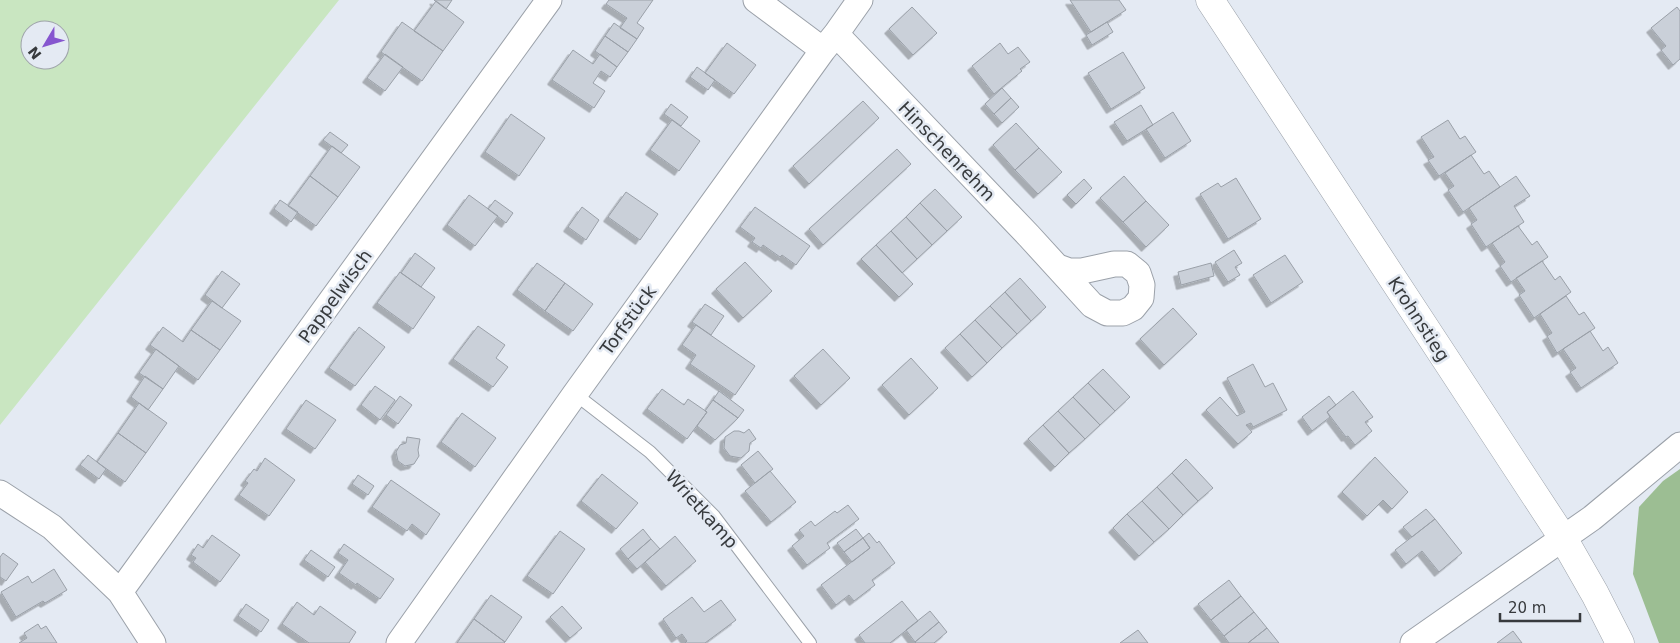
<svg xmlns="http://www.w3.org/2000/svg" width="1680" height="643" viewBox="0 0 1680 643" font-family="'DejaVu Sans',sans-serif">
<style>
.green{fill:#c9e6c1;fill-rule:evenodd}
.forest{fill:#9cbe93}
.building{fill:#cad0d9;stroke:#9aa0a8;filter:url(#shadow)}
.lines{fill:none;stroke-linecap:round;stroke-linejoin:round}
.lane-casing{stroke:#9ba1a9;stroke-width:14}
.street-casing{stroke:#9ba1a9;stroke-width:27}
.primary-casing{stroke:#9ba1a9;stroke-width:29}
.lane{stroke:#fff;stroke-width:12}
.street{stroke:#fff;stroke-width:25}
.primary{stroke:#fff;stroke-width:28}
.labels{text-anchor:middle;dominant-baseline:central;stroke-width:5;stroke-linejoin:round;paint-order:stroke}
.street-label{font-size:18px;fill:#373a3d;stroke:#e4eaf3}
</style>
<defs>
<filter id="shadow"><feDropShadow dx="-4.5" dy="4.5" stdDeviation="0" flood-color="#0004"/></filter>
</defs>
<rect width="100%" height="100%" fill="#e4eaf3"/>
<!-- green -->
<path class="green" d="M0,0H339L0,425ZM30,30H60V60H30Z"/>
<!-- forest -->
<path class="forest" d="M1680,469V643H1659L1633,574L1639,507L1663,481Z"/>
<!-- building -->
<path class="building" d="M434,0H452L446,9Z
M609,0H653L637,23L644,28L637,39L620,28L627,18L606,4Z
M1070,0H1119L1126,10L1091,32Z
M436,1L464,22L443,51L414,31Z
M912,7L937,33L913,55L889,29Z
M1677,7L1680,11V59L1673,65L1661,50L1666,46L1651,28Z
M402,22L443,51L422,81L381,52Z
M1107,22L1113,32L1092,45L1086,35Z
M614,23L637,39L628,52L605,36Z
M605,36L628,52L617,67L595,51Z
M727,43L756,65L734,94L705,73Z
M1000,43L1008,54L1018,47L1030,62L1020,69L1022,71L994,94L972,66Z
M573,50L593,64L600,54L617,67L610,77L601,71L593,83L605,91L594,108L552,80Z
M1123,52L1145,88L1111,109L1088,73Z
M385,54L403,67L385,91L367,78Z
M697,67L715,80L708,90L690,77Z
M1002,88L1011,98L994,114L985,104Z
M1011,98L1019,107L1002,123L994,114Z
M863,101L879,118L809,184L793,166Z
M671,104L688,117L681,126L664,114Z
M1141,105L1153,125L1127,141L1114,122Z
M1173,112L1191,141L1165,158L1146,129Z
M511,114L545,138L519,176L485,152Z
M672,120L700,141L679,171L650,150Z
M1448,120L1460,139L1465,136L1476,152L1439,176L1428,160L1434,157L1421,137Z
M1016,123L1039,148L1015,170L993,145Z
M330,132L348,145L341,153L323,140Z
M332,146L360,167L338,197L310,176Z
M1039,148L1062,172L1038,194L1015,170Z
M897,149L911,164L823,245L809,229Z
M1471,155L1484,174L1489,171L1500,187L1463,212L1448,190L1454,186L1445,173Z
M310,176L338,197L316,226L288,206Z
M1124,176L1146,201L1123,222L1100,198Z
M1516,176L1530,196L1514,206L1524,222L1486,247L1471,224L1477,220L1469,208Z
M1236,178L1261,219L1228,239L1200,194L1218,183L1221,187Z
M1084,179L1092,188L1076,204L1067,195Z
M935,189L962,217L947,231L920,203Z
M626,192L658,214L640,240L608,217Z
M469,195L498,216L475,246L447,225Z
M280,200L298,212L291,222L274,209Z
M495,200L513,213L506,223L488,209Z
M1146,201L1169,225L1146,247L1123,222Z
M920,203L947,231L932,245L906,217Z
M582,207L599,220L586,240L568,227Z
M755,207L810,246L796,265L782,255L780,257L763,245L761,248L752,242L755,238L740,227Z
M906,217L932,245L917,259L891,231Z
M1518,226L1532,245L1537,241L1548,257L1511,282L1500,266L1505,262L1492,243Z
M891,231L917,259L902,273L876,245Z
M876,245L913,284L899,297L861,259Z
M1234,250L1242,263L1235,267L1240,275L1228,282L1215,262Z
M415,253L435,268L421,287L401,273Z
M1285,255L1303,282L1271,303L1253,275Z
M1542,261L1555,280L1560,276L1571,292L1534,318L1519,295L1525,291L1516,278Z
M745,262L772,291L743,318L716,289Z
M537,263L565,283L545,311L517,290Z
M1211,263L1214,276L1181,285L1178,272Z
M222,271L240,284L222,308L205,295Z
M400,272L435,297L413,329L377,303Z
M1020,278L1046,307L1031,321L1005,292Z
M565,283L593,304L573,331L545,311Z
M1005,292L1031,321L1017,334L990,306Z
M1566,296L1579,315L1584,312L1595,328L1557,353L1547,336L1552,333L1540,314Z
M212,301L241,321L220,350L191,330Z
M705,304L724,316L711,335L692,322Z
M990,306L1017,334L1002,348L975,320Z
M1173,308L1197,334L1164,365L1140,339Z
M975,320L1002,348L987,363L960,334Z
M696,325L755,366L735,395L690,364L696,355L682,345Z
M478,326L505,345L496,358L508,367L493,387L453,359Z
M163,327L183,342L191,330L220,350L198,380L150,345Z
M359,327L385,347L355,386L329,368Z
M1590,331L1603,351L1608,347L1618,363L1581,388L1570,372L1576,368L1563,349Z
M960,334L987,363L972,377L945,348Z
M156,349L179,366L163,389L139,373Z
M823,349L850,378L821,405L794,376Z
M911,358L938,388L909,415L882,385Z
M1253,364L1265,387L1273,383L1287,410L1253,427L1251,423L1246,425L1252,432L1238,444L1206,410L1220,397L1237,416L1245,412L1227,378Z
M1103,369L1130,397L1115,411L1088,383Z
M145,376L163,389L148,410L131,397Z
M1088,383L1115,411L1100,425L1073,397Z
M375,386L395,400L380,420L361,405Z
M662,389L684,405L688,399L707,412L687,439L647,409Z
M719,391L744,410L738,418L713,400Z
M1353,391L1373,417L1365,422L1372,431L1355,445L1348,436L1346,437L1327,412Z
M400,396L412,405L398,424L386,415Z
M1329,396L1336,405L1327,412L1330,417L1312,431L1302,417Z
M1073,397L1100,425L1085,439L1058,411Z
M306,400L336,420L315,449L286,429Z
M713,400L738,418L715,440L697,426L707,412L705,411Z
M139,403L167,423L146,453L118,433Z
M1058,411L1085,439L1069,453L1043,425Z
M462,413L496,438L475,467L441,442Z
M1043,425L1069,453L1055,467L1028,439Z
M749,429L756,439L750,443L749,451L741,458L730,456L724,448L725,437L734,431H739L744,433Z
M118,433L146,453L125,482L97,462Z
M407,437L420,439L418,450L419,456L414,464L405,466L398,461L396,452L400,445L406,443Z
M758,451L773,469L755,483L741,465Z
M88,455L106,469L99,479L80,465Z
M1375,457L1408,492L1392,509L1383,500L1367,516L1342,492Z
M265,458L295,480L269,516L239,495L248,483L245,481L254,469L257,471Z
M1186,459L1213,488L1198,501L1172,473Z
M770,471L796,502L771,522L745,491Z
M1172,473L1198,501L1183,515L1157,487Z
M602,474L638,503L616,529L581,501Z
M358,475L374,486L368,495L352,484Z
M391,480L440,514L426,535L412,524L407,531L372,507Z
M1157,487L1183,515L1169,529L1142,501Z
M1142,501L1169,529L1154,542L1127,514Z
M848,505L859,519L827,543L830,548L807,565L792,546L804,536L799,530L811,521L815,526L835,511L837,513Z
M1426,509L1435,519L1412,537L1403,527Z
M1127,514L1154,542L1139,556L1113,528Z
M1435,519L1462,553L1439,572L1422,551L1406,564L1395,550Z
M643,529L651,539L628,559L620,549Z
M856,529L863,538L844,552L837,543Z
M560,531L585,549L553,594L527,576Z
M869,533L877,543L879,541L895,563L872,580L875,585L854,601L849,595L836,605L821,585L870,548L863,538Z
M212,535L240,555L220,582L193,562L196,558L191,555L198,544L203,548Z
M675,536L696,561L666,586L645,562Z
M863,538L870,548L852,562L844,552Z
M651,539L660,549L637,569L628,559Z
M344,544L394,579L380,599L357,583L356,585L339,573L348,560L338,553Z
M311,550L335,567L328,577L304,560Z
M3,553L18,564L6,581L0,577V557Z
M54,569L67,590L45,603L43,601L16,617L1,592L28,576L32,583Z
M1229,580L1241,596L1211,620L1198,604Z
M491,595L522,617L505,642L474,619Z
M1241,596L1254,612L1224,636L1211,620Z
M692,597L704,612L721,600L736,620L705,643H685L687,641L682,634L676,638L663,619Z
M902,601L918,621L890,643H865L859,635Z
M297,602L314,615L320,606L356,632L349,643H309L282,624Z
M246,604L269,620L261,632L238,616Z
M562,606L582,628L570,638L550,617Z
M930,611L939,622L915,642L906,630Z
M1254,612L1267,628L1248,643H1229L1224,636Z
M474,619L505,642L504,643H457Z
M939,622L947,632L934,643H916L915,642Z
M38,624L41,629L46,626L57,643H19L27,638L24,633Z
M1267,628L1279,643H1248Z
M1138,630L1148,643H1120Z
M1513,631L1522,643H1497Z"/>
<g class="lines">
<defs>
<path id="lane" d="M575,394L650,452L714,516L810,643"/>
<path id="street" d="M756,0L823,50
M836,34L1029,236L1092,305L1107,313H1123L1133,308L1141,298L1142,285L1138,273L1127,264H1114L1082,271H1069L1058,267
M0,493L52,527L120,592L153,643
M120,592L549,0
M399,643L575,394L823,50L836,34L860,0
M1413,643L1592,518L1680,445"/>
<path id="primary" d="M1210,0L1563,538L1595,594L1620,643"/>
</defs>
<!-- lane casing -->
<use href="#lane" class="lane-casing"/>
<!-- street casing -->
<use href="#street" class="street-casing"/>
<!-- primary casing -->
<use href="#primary" class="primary-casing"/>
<!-- lane -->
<use href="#lane" class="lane"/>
<!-- street -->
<use href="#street" class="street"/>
<!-- primary -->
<use href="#primary" class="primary"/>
</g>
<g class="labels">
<!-- street labels -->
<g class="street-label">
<text transform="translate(947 151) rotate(46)">Hinschenrehm</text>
<text transform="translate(335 296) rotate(-54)">Pappelwisch</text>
<text transform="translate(1419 319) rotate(57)">Krohnstieg</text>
<text transform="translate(628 320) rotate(-54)">Torfstück</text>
<text transform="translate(702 509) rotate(48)">Wrietkamp</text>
</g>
</g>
<!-- north arrow -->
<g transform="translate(45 45) rotate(232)"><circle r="24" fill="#e4eaf3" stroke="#9fa4aa"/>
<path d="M0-4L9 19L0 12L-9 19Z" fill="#8656cf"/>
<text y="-8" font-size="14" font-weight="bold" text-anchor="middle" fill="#373a3d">N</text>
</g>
<!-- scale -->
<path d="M1500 613v8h80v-8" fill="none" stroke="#373a3d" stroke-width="2.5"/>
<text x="1508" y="613" font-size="15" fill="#373a3d" stroke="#e4eaf3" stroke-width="4" paint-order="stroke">20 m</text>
</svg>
